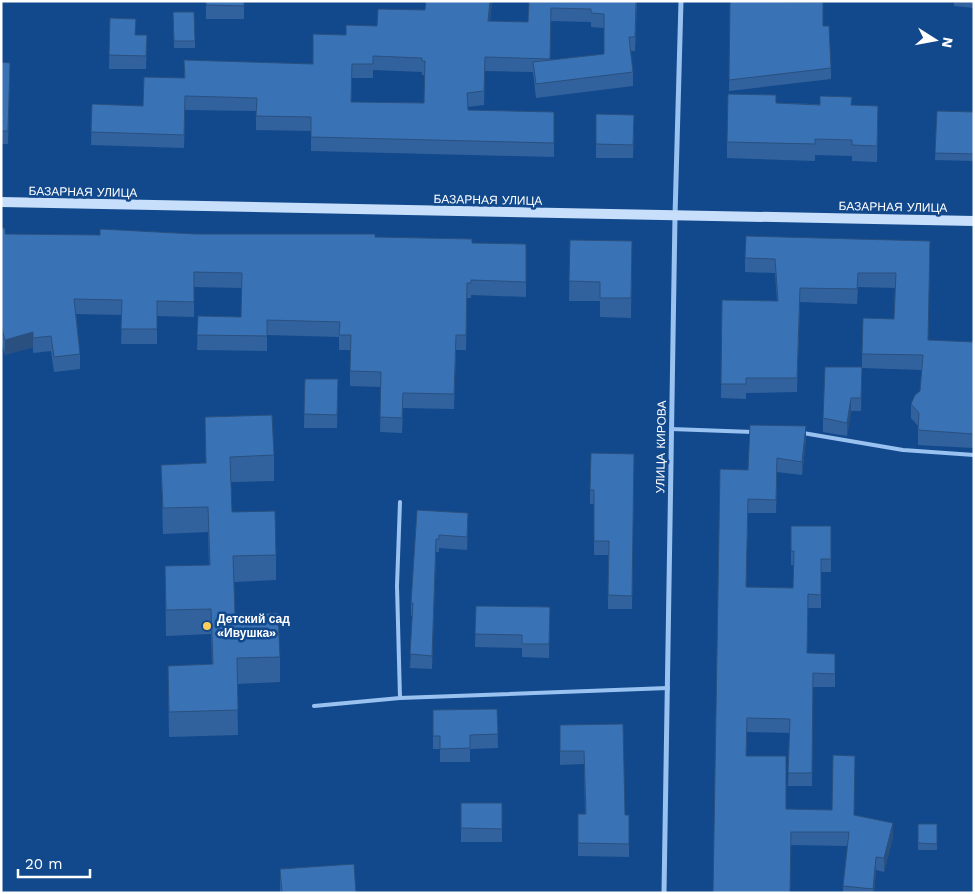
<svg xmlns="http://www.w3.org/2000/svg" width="975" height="894" viewBox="0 0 975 894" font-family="'Work Sans',sans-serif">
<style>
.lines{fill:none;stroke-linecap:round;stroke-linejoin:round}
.lane{stroke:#9ac2f1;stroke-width:4}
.street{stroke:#9ac2f1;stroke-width:5}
.secondary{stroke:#c8dffc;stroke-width:10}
.wall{fill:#32629d;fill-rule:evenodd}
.shaded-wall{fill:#29507f}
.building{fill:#3a72b6;stroke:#29507f;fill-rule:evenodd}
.poi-dot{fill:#ffcd5a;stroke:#12498c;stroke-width:2}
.labels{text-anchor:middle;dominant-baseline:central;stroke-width:5;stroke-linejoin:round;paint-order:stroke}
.street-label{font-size:12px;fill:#fff;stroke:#12498c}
.poi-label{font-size:12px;font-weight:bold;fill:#fff;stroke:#12498c;text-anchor:start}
</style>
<rect width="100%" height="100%" fill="#12498c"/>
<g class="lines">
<!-- lane -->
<path class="lane" d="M671,429L753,432
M803,433L903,450L974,455
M400,502L397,586L400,698L668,688
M314,706L400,698"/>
<!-- street -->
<path class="street" d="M664,893L675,216L681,1"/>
<!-- secondary -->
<path class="secondary" d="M1,202L974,221"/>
</g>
<!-- wall -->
<path class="wall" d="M206,1H244V19H206Z
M426,1H492L490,21L528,22L529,1H637L635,51H630L633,72V86L536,98L533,72L485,71L484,105L467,107L468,110L554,112V157L311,151V131L256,130V111L185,110L184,148L91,145L92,104L143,106L184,78V60L313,64L346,35L425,10ZM551,21L591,22V27L604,28V54L550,60ZM373,70L422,72V75H425L424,103L351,102L352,78H373Z
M730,1L823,26L831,68V79L729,91Z
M954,1H974V8L954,6Z
M173,12L195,41V48H174Z
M110,18L136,35H147L146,69H109Z
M1,62L10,63L8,144H1Z
M776,103L852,105L878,123L877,162L852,161V156L815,155V161L727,158V142Z
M937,111L974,112V161L935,160Z
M596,114L634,128L633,158H596Z
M1,228L5,234L100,235L195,234L375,237L472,243L526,244V297L471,295V298H467L466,350H456L454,409L403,408L402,433L380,432L381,387L350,386V350H339V337L267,335V351L197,350L198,316L241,317V288L194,287V317L157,316V344H121L122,315L76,314L80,354V369L54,372L51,351L33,353V347L5,355L1,341Z
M570,240L632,241L631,318L600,317V301H569Z
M930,256L928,340L974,342L973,448L918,445V426L911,418V404L920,391L922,370L862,368L861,411H851L847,436L823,432V418L862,367V354L894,319L895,288L858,287L857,304L800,302L797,392L746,393V399L721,398L722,300L777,301L775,273L745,272V258Z
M305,379H338L337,428H304Z
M205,417L274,455V481L231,482L232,512L276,555V580L234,582L235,614L280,657V682L237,684L238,735L169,737L168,666L212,664L211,634L166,636L165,566L209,565L208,532L163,534L161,465L206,463Z
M806,439L802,475L777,472L776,513H748L746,587L793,588L794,565H791V526H831V572H821V608H808L807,653L835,654V687H813L812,786H788L790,733L747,732L746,756L786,809L854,815L893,837L884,872L876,870L874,893H843V886L848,846L791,845L713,893L748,470Z
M634,454L632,609H608V555H594V504H590V490Z
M417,510L468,527L467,550L439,548V552H436L432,669L410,668L413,616H411V603Z
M476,606L550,607L549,658L522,657V648L475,647Z
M497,709L498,748L470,749V762H440V749H433V710Z
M623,724L625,815H629V857L578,856V814H585L584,764L560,765V725Z
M461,803H502V842H461Z
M918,824H937V850H918Z
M280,869L356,893H280Z"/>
<!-- shaded-wall -->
<path class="shaded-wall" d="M490,1H492L488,35V21Z
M33,332V347L5,355V340Z
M851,398V411L847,436V423Z
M806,426V439L802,475V462Z
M468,513V527L467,550V537Z
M436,539V552L432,669V656Z
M893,823V837L884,872V858Z
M876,857V870L874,893H873Z"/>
<!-- building -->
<path class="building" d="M206,1H244V6L206,5Z
M426,1H490L488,21L528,22L529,1H636L635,37H629L633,72L536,84L533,62L604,54V14L591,13V9L551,8L550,59L485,57L484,91L467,93L468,110L554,112V143L311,137V117L256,116L257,98L185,96L184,135L91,132L92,104L143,106L144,77L185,78L184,60L313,64V34L346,35V25L377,26L378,9L425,10ZM373,56L422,58V61H425L424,103L351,102L352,64H373Z
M730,1L823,2V26H829L831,68L729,80Z
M173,12H194L195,41H174Z
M110,18L136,19L135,35H147L146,56L109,55Z
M1,62L10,63L8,131H1Z
M728,94L776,95V103L820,105V96L852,97L851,105L878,106L877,146L852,145V140L815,139V144L727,142Z
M937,111L974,112V154L935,153Z
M596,114L634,115L633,145L596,144Z
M1,228H5V234L100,235V229L195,234H375V237L472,239V243L526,244V282L471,280V283H467L466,335H456L454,394L403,393L402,418L380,417L381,372L350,371L351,335H339L340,322L267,320V336L197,335L198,316L241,317L242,273L194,272V302L157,301V329H121L122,300L74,299L80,354L54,357L51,336L33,338V332L5,340L1,326Z
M746,236L930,241L928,340L974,342L973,434L918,430L919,413L911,404L915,395L920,391L923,355L862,354L863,318L894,319L896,273H858L857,289L800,288L797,378H746V384H721L722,300L778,301L775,259L745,258Z
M570,240L632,241L631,298H600V282L569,281Z
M825,367H862L861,398H851L847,423L823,418Z
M305,379H338L337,415L304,414Z
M272,415L274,455L230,457L232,512L275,511L276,555L233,556L235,614L278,613L280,657L237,658L238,710L169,712L168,666L213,664L211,609L166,610L165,566L210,565L208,507L163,508L161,465L206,463L205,417Z
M750,425L806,426L802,462L777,458L776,500L748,499L746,587L793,588L794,551H791V526H831V559H821V595L808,594L807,653L835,654V674L813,673L812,773H788L790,719L747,718L746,756H786V809L832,810L833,755L855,756L854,815L893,823L884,858L876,857L873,889L843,886L849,832H791L790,893H713L720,469L748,470Z
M591,453L634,454L632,596L608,595L609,541H594V490H590Z
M417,510L468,513L467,537L439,535V539H436L432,656L410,654L413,603H411Z
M476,606L550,607L549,644H522V635L475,634Z
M497,709L498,734L470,735V748L440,749V736H433V710Z
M623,724L625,815H629V844L578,843V814H586L584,751H560V725Z
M461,803H502V829L461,828Z
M918,824H937V844L918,843Z
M354,864L356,893H282L280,869Z"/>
<!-- markers -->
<circle class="poi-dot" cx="207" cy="626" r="5"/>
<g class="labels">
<!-- street labels -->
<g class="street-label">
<text transform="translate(83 192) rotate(1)">БАЗАРНАЯ УЛИЦА</text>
<text transform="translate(488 200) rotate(1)">БАЗАРНАЯ УЛИЦА</text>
<text transform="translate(893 207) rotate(1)">БАЗАРНАЯ УЛИЦА</text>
<text transform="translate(661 447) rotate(-89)">УЛИЦА КИРОВА</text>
</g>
<!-- poi labels -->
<g class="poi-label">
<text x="217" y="619">Детский сад<tspan x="217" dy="14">«Ивушка»</tspan></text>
</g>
</g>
<!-- border -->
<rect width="975" height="894" fill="none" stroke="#ffffff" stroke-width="5"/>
<!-- north arrow -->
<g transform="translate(935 40) rotate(101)" stroke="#12498c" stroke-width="4" paint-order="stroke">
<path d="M0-4L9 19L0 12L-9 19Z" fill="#ffffff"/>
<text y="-8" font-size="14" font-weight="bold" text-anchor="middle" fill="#ffffff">N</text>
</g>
<!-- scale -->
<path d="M18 869v8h72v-8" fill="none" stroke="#ffffff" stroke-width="2.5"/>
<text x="25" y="869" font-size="15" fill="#ffffff" stroke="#12498c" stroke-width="4" paint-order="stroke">20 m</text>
</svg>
